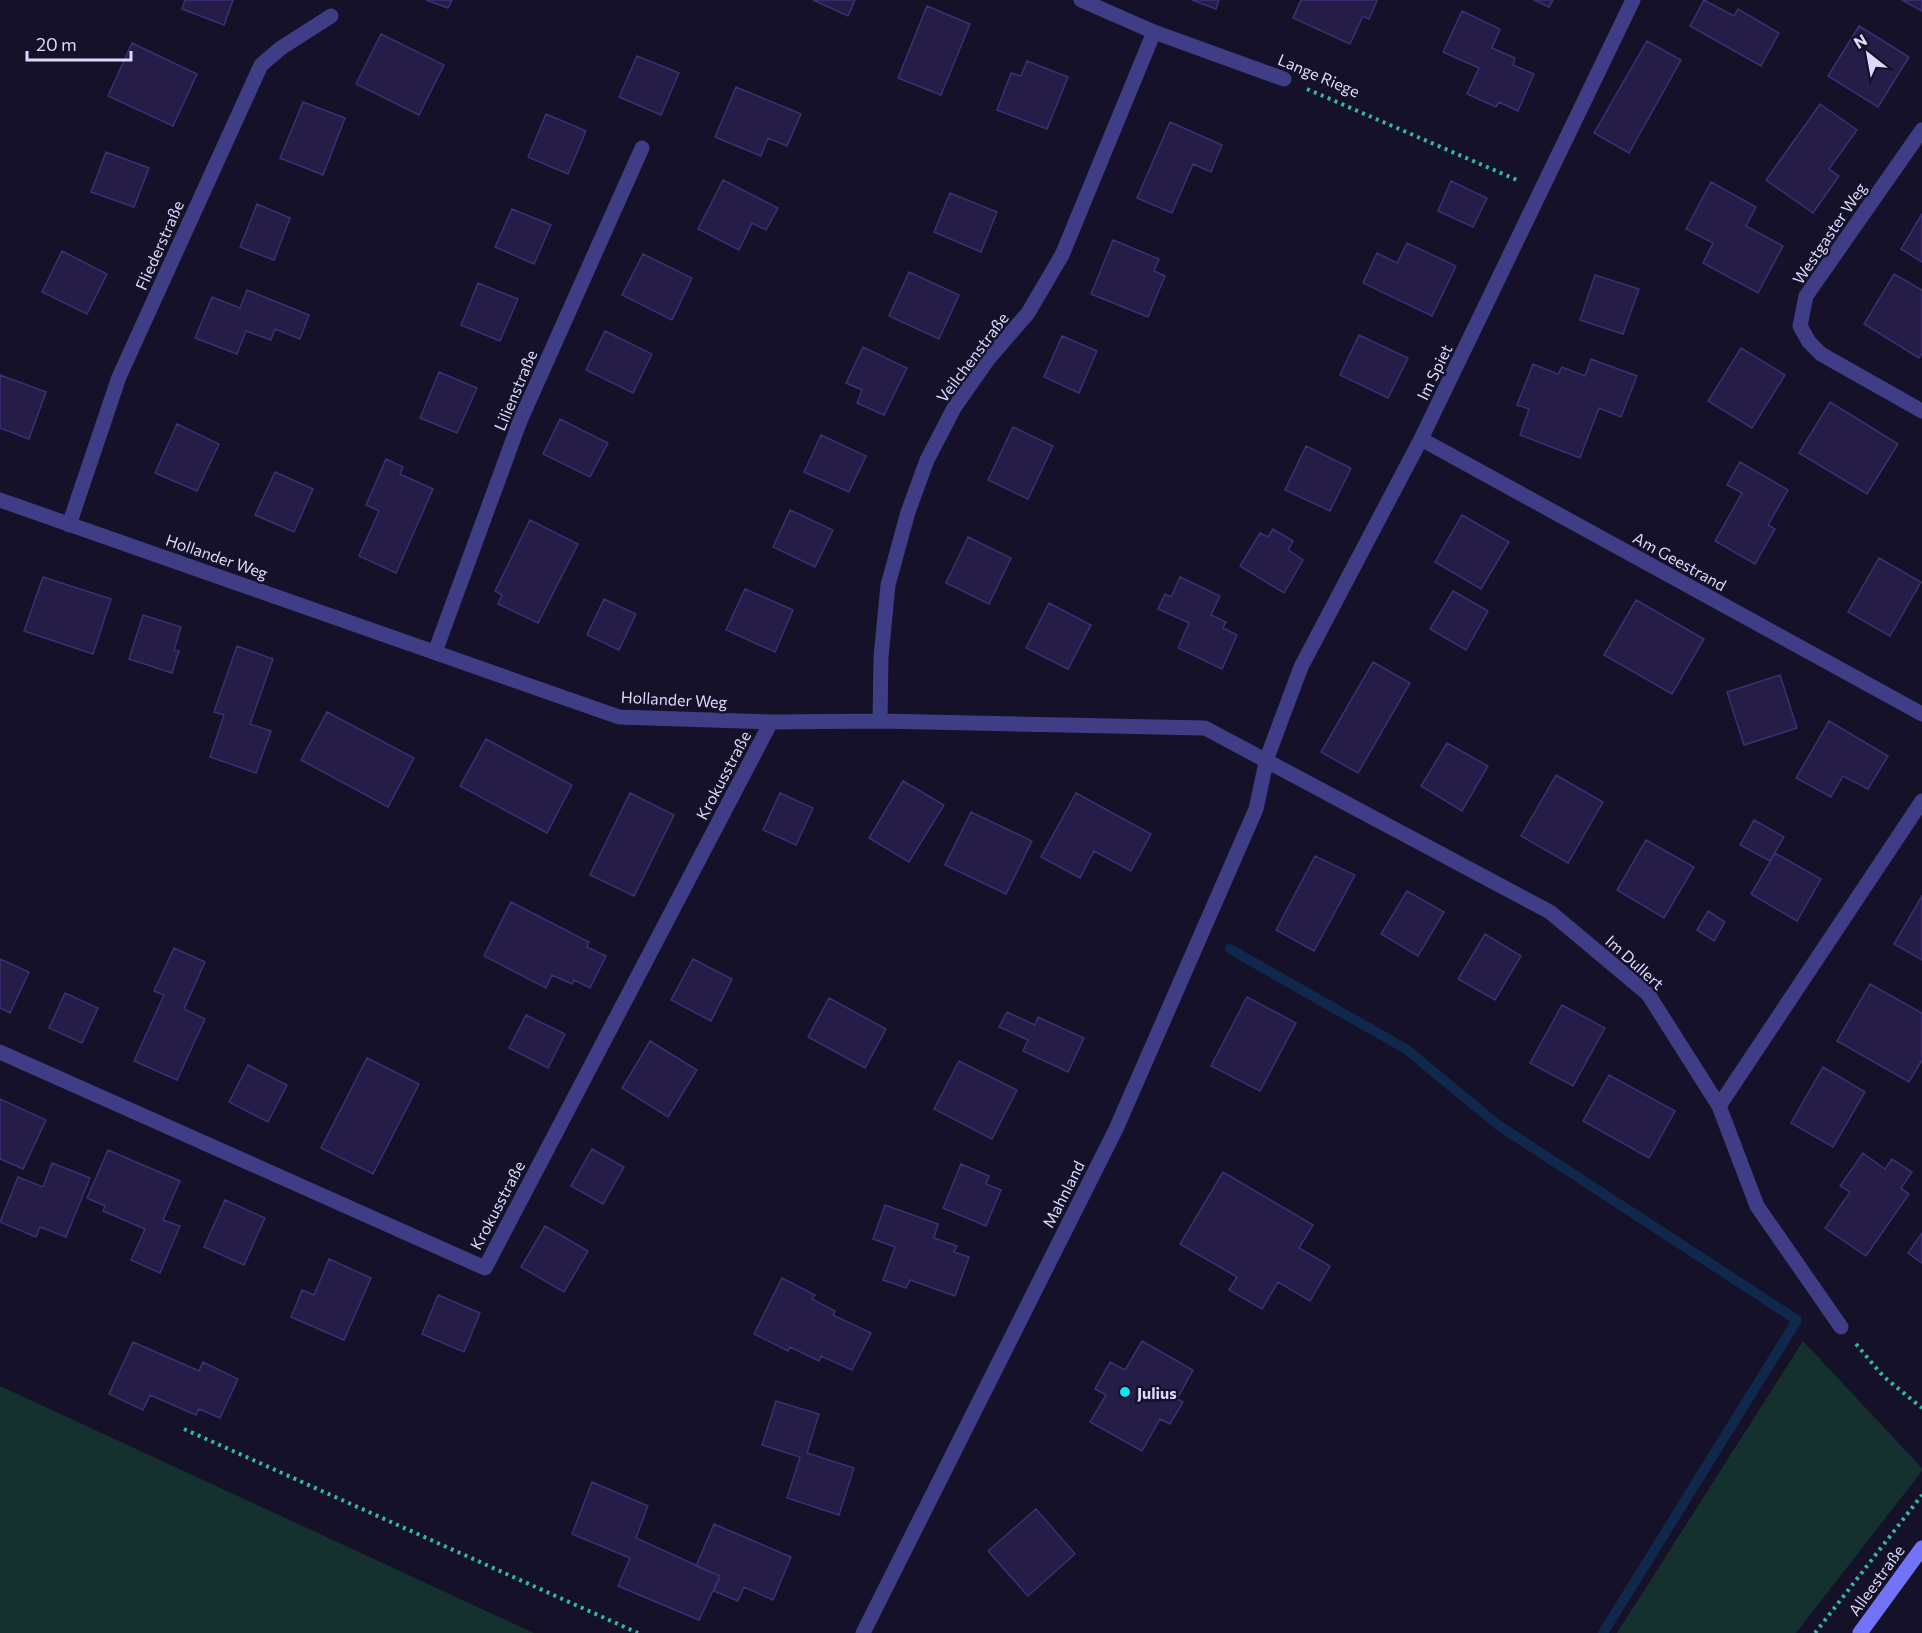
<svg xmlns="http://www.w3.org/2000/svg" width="1922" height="1633" viewBox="0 0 1922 1633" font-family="Commissioner,sans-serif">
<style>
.green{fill:#143130}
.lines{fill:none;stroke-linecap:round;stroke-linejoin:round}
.stream{stroke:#10284c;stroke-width:10}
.building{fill:#251d48;stroke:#3c3073;stroke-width:1.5}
.path{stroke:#34b6ab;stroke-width:4;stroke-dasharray:3 4.5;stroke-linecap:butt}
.minor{stroke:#3e3d85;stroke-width:15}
.secondary{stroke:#7373fa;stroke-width:15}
.poi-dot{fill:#0be6f7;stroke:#141128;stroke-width:2}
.labels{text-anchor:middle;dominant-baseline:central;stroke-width:5;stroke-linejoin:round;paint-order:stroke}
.street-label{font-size:16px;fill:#dcd8fe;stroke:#141128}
.poi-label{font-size:16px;font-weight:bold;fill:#dcd8fe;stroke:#141128;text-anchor:start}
</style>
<rect width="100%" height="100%" fill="#141128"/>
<!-- green -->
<path class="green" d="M1803,1341L1922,1468V1471L1796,1633H1617Z
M0,1386L534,1633H0Z"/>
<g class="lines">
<!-- stream -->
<path class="stream" d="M1230,949L1406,1049L1498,1125L1797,1320L1603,1633"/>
</g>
<!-- building -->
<path class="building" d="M185,0H233L224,25L182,9Z
M426,0H452L448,8Z
M813,0H855L848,16Z
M1192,0H1219L1216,9Z
M1301,0H1376L1377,1L1369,19L1363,16L1350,44L1293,18Z
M1534,0H1553L1549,7Z
M1704,0L1734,16L1738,9L1779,33L1761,66L1690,26Z
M1902,0H1922V11Z
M927,6L970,24L941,95L898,78Z
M1462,11L1500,29L1492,48L1515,58L1513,65L1534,74L1518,111L1499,102L1496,107L1467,94L1479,68L1443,52Z
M1859,26L1909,57L1878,107L1828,76Z
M381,34L444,65L419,115L356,84Z
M1647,41L1681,60L1629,153L1594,133Z
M132,43L197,74L173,126L108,96Z
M637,56L679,73L661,115L619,97Z
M1027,61L1068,77L1047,129L997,110L1011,73L1021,76Z
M736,87L801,114L787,146L768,138L761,156L715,137Z
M303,102L345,118L323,175L280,158Z
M1820,104L1857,130L1829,169L1839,176L1813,213L1766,180Z
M546,114L586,131L568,174L528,157Z
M1170,122L1222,145L1211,172L1193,164L1172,213L1137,198Z
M106,152L149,168L134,207L91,192Z
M723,180L778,208L766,230L752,223L739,250L698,229Z
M1451,181L1487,198L1473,227L1438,211Z
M1711,182L1756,207L1746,226L1783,246L1758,293L1703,263L1713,243L1686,229Z
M950,193L997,212L981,252L934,232Z
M257,204L290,218L274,260L240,247Z
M512,209L551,225L534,264L495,247Z
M1922,214V262L1901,249Z
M1113,240L1159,259L1154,271L1165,276L1148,317L1091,294Z
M1407,243L1456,266L1432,316L1363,283L1377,253L1397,263Z
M62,251L107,274L87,314L42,292Z
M643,254L692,278L672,320L622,295Z
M909,272L959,295L939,339L889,316Z
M1894,274L1922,290V353L1919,358L1864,324Z
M1595,275L1639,289L1623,334L1580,320Z
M478,283L518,299L500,341L461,325Z
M247,290L309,315L300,339L275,329L271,340L246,331L237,354L195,338L212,297L240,308Z
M605,331L652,354L633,393L586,370Z
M1359,335L1408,358L1388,398L1340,375Z
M1062,336L1097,351L1079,393L1044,377Z
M863,347L907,368L884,415L857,403L862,390L846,383Z
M1741,348L1785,375L1752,428L1708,401Z
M1591,359L1637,376L1621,417L1599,408L1580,458L1520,435L1529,409L1517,405L1533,364L1558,374L1562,367L1585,376Z
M439,372L477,388L457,433L420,418Z
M0,375L46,392L29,439L0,428Z
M1830,402L1898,444L1867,494L1799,453Z
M560,419L608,443L590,477L543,454Z
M177,424L219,444L197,491L155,473Z
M1013,427L1053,446L1028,499L988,480Z
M821,435L866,456L849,492L804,472Z
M1306,446L1351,468L1330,511L1285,490Z
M386,459L403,467L400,474L433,489L396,573L359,556L379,511L366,505Z
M1740,462L1788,490L1768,525L1775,529L1755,564L1715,541L1742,493L1727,485Z
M275,472L313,489L294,532L255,515Z
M790,510L833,530L815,567L773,547Z
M1462,515L1509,542L1481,589L1435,562Z
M530,520L578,544L538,623L498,604L502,595L495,591Z
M1273,529L1293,541L1288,550L1303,560L1284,593L1240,566L1260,533L1268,537Z
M968,537L1011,558L989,604L946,583Z
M1879,558L1921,582L1890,636L1848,612Z
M43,577L111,599L93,654L24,631Z
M1180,577L1220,596L1211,615L1226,622L1223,628L1237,635L1222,669L1178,648L1189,623L1158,609L1165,594L1171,597Z
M745,589L793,610L775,652L726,630Z
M1453,591L1488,611L1466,650L1430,629Z
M604,599L636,614L619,650L587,635Z
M1636,600L1704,639L1672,694L1604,655Z
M1049,603L1091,625L1068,669L1026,648Z
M143,615L181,627L174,650L179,651L172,673L129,659Z
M237,646L273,659L250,724L271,731L256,773L210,757L224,715L214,712Z
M1373,662L1410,683L1358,773L1321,752Z
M1780,675L1797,728L1744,745L1727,692Z
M327,712L414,758L388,807L301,760Z
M1829,721L1888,756L1868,789L1843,776L1831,797L1796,778Z
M486,739L572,785L547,833L460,786Z
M1447,743L1488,766L1462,811L1421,786Z
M1556,775L1603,802L1568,863L1521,836Z
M903,781L944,805L909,862L869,838Z
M630,793L674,815L634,896L590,875Z
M780,793L813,808L796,845L763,830Z
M1076,793L1151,834L1131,871L1094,851L1080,878L1041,857Z
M971,812L1032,841L1006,894L945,865Z
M1754,820L1784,837L1770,861L1740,845Z
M1646,840L1694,867L1664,918L1617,890Z
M1775,853L1821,879L1797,921L1751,894Z
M1315,856L1355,875L1314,951L1276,930Z
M1407,891L1444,912L1418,956L1381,934Z
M1922,896V960L1894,944Z
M511,902L589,942L587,947L606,956L590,988L574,980L572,984L552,975L546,988L484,956Z
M1708,911L1725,922L1714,941L1697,930Z
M1485,934L1521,956L1495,1000L1458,979Z
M174,948L205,962L184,1009L205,1019L177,1080L134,1061L164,995L154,991Z
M0,959L29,972L10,1013L0,1008Z
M693,959L732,979L711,1021L671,1000Z
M1870,984L1922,1013V1060L1909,1082L1837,1041Z
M65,993L98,1008L82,1043L49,1028Z
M1247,997L1296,1023L1260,1091L1211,1066Z
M829,998L886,1029L865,1068L808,1037Z
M1562,1005L1605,1028L1573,1086L1530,1063Z
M1007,1012L1035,1025L1038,1017L1084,1038L1068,1072L1023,1051L1028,1040L999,1027Z
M526,1015L565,1034L548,1068L509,1048Z
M650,1041L697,1070L668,1117L622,1088Z
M367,1058L419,1084L373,1174L321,1148Z
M959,1061L1017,1090L992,1139L934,1109Z
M248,1065L287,1085L268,1122L229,1102Z
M1823,1067L1865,1092L1833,1147L1791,1123Z
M1609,1075L1675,1111L1649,1158L1583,1121Z
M0,1099L46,1120L23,1169L0,1159Z
M592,1149L624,1167L603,1204L571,1186Z
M108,1150L180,1181L163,1220L180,1226L160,1273L131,1260L145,1229L103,1211L105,1206L87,1198Z
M1863,1153L1885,1169L1892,1159L1912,1172L1901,1188L1909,1194L1866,1256L1825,1228L1850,1192L1840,1186Z
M52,1163L90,1178L66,1237L40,1227L36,1237L0,1222L18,1177L43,1187Z
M961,1164L989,1176L986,1184L1001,1190L986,1226L943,1208Z
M1223,1172L1313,1225L1299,1248L1330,1266L1310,1301L1278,1282L1262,1309L1229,1290L1237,1277L1180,1244Z
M225,1200L265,1218L244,1265L204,1247Z
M885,1205L938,1224L934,1238L957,1246L954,1252L969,1257L955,1296L910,1280L906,1288L883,1280L895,1247L873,1239Z
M545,1226L588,1251L564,1292L521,1267Z
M1922,1233V1263L1908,1253Z
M329,1259L371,1278L344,1340L291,1317L302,1290L314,1295Z
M782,1278L815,1295L812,1299L835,1311L833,1315L871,1333L852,1370L821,1356L819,1361L790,1347L788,1351L754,1334Z
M438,1295L480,1313L464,1352L422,1334Z
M1142,1341L1193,1370L1177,1399L1183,1402L1170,1424L1160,1419L1142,1451L1090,1422L1106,1395L1095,1389L1110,1362L1125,1370Z
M133,1342L199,1371L203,1362L238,1379L220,1418L199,1409L196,1415L150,1395L143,1410L109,1394Z
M776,1401L819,1414L807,1453L854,1468L839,1515L787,1498L800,1457L762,1445Z
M592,1482L648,1506L636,1538L720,1576L699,1620L618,1586L630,1558L572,1534Z
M1036,1509L1075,1554L1028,1596L988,1551Z
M714,1524L791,1557L773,1600L744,1587L738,1601L714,1591L720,1576L696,1566Z"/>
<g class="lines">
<!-- path -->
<path class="path" d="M1307,89L1517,180
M1856,1344L1883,1376L1922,1408
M184,1429L638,1633
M1815,1633L1922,1495"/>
<!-- minor -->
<path class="minor" d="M1081,0L1154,32L1284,79
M1922,130L1806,296L1800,326L1809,342L1821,354L1922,411
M1421,439L1922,714
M0,500L619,717L771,722L880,721L1205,728L1550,912L1648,994L1719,1106L1757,1206L1841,1327
M69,525L119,377L261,65L281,48L331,16
M435,652L520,421L642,148
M880,721L881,657L888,585L908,512L927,460L954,408L989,358L1028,313L1062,255L1154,32
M0,1052L485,1268L771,722
M1719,1106L1922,801
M863,1633L1116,1129L1256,809L1267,758L1301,667L1421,439L1633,0"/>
<!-- secondary -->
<path class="secondary" d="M1860,1633L1922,1548"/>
</g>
<!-- markers -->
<circle class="poi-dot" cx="1125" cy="1392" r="6"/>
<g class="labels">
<!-- street labels -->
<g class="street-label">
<text transform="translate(1319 75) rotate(23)">Lange Riege</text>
<text transform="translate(1829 233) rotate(-56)">Westgaster Weg</text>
<text transform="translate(159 245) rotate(-66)">Fliederstraße</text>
<text transform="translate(972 357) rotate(-53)">Veilchenstraße</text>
<text transform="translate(1434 372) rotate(-64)">Im Spiet</text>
<text transform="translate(515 390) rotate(-67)">Lilienstraße</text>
<text transform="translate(217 556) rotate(19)">Hollander Weg</text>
<text transform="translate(1680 561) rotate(29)">Am Geestrand</text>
<text transform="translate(674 699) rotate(3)">Hollander Weg</text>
<text transform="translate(723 775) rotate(-62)">Krokusstraße</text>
<text transform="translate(1635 962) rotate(42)">Im Dullert</text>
<text transform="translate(1063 1194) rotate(-63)">Mahnland</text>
<text transform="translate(497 1205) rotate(-62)">Krokusstraße</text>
<text transform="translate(1876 1580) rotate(-54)">Alleestraße</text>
</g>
<!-- poi labels -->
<g class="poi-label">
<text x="1137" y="1392">Julius</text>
</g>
</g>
<!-- north arrow -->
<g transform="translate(1868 54) rotate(329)" stroke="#141128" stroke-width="4.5" paint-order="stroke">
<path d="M0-4.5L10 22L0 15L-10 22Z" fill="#dcd8fe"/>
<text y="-9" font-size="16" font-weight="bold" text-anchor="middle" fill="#dcd8fe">N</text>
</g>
<!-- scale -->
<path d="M27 51v9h104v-9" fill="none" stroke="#dcd8fe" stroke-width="3"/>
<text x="36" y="51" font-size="18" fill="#dcd8fe" stroke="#141128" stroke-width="4.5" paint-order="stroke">20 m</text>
</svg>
